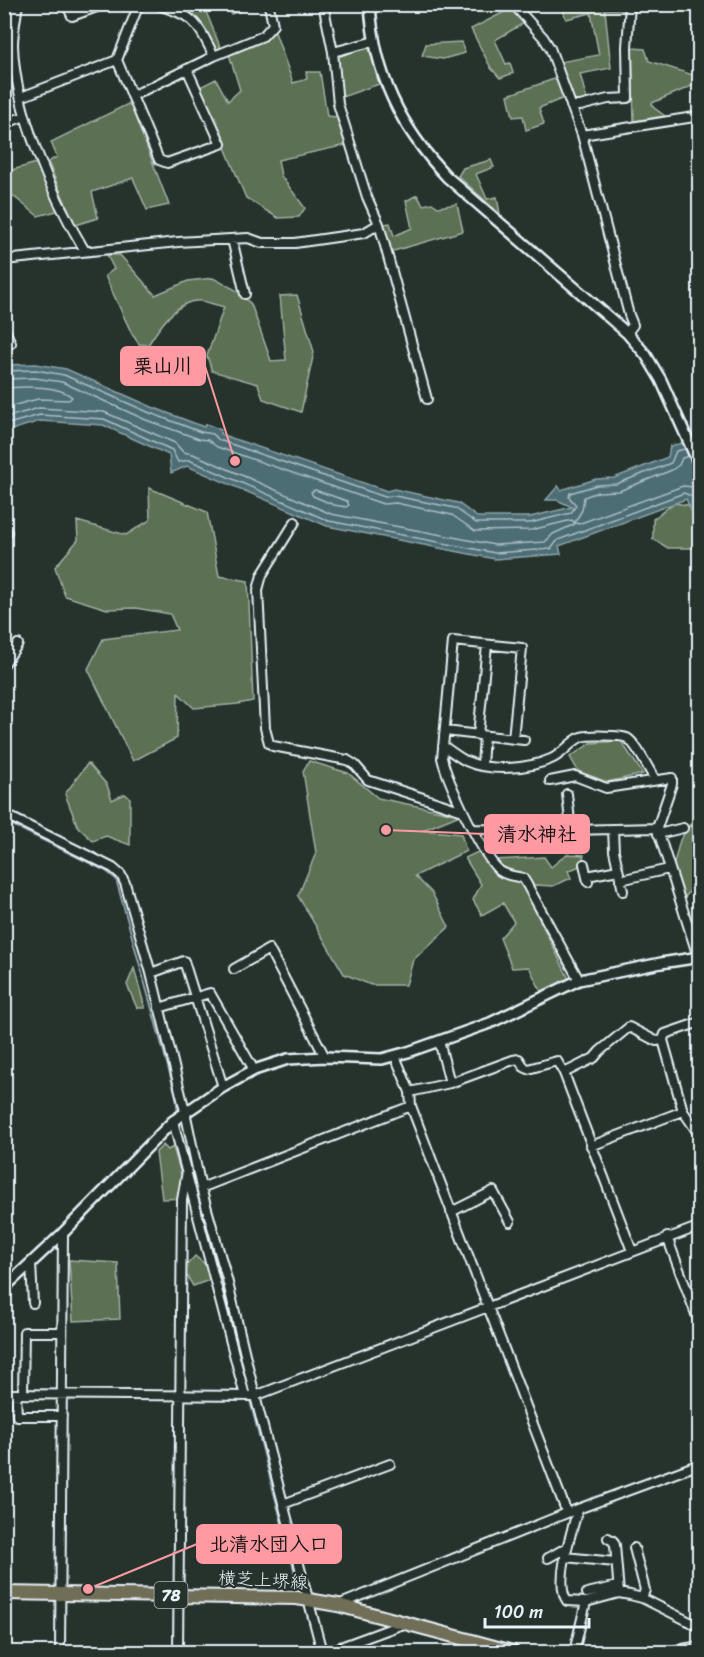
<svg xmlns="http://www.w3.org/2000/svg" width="704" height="1657" viewBox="0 0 704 1657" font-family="Sriracha,'Klee One',sans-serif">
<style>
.green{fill:#5b6f52;stroke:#a2b0a5;stroke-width:1.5}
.water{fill:#4e6d74;stroke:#8ca2a9;stroke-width:1.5}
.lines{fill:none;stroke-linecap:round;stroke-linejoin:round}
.shore{stroke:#aabcc3;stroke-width:1.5}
.stream{stroke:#8ca2a9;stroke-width:2}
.minor-casing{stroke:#e8f1f8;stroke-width:12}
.tertiary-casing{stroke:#e8f1f8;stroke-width:14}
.primary-casing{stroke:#e8f1f8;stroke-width:16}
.minor{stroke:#26332d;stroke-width:8}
.tertiary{stroke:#26332d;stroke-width:9}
.primary{stroke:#716e59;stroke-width:12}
.labels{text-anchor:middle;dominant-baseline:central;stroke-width:4.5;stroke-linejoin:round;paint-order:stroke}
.shield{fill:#26332d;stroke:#aeb8bb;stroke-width:1.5}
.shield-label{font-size:16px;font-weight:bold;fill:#e8f1f8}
.street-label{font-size:18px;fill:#e8f1f8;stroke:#26332d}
.leader{fill:none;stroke:#ff9aa2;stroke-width:2}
.callout-dot{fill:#ff9aa2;stroke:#26332d;stroke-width:2}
.callout{fill:#ff9aa2;stroke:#ff9aa2;stroke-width:2}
.callout-label{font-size:20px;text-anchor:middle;font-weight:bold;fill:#111}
</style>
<rect width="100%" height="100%" fill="#26332d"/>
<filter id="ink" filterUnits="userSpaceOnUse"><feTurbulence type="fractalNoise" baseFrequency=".0167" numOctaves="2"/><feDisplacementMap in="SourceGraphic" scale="12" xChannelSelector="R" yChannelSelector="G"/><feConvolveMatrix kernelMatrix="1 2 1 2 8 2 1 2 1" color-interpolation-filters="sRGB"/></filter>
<g filter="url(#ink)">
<!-- green -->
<path class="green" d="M249,4L250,8L231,14L229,5L205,9L221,49L214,51C201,22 203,15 171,5Z
M561,5H627L628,10H605L611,68L580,74L587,100L573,104L560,62L599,55L591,13L566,19Z
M512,8L524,23L495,40L506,64L510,63L513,73L500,78L491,68L471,29Z
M275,32L293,83L307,79L306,72H320L327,116L337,117L346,145L278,160L281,176L305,208L299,217L278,218L246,198L200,87L216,79L228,101L240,90L229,54Z
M461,42L465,53L443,59L422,56L426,44Z
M369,46L379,84L342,97L338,57Z
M632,48L645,49L649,61L699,77V83L652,103L653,107L665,116L634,121Z
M557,78L564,98L539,108L544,124L526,130L523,116L513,117L508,95Z
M130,103L169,205L147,210L133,178L92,192L98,218L75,225L48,162L57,157L51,142Z
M491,160L494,167L476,174L487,199L497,197L500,214L458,176L463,168Z
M40,162L57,211L38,216L7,191L5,172Z
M417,195L423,205L432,203L438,207L457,204L463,231L390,252L383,224L390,223L394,236L412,228L406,201Z
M107,255H120L155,295L188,281L213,278L236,290L251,304L271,361L286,360L280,296L297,295L314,352L301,412L263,399L258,384L212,371L207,356L224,307C216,305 208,302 201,301C178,298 158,329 148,345L139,344L132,334L105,276L114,269Z
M149,488L207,512L219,576L248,581L253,701L238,704L194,708L178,693L177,738L133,761L88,669L103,639L177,630L170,614L136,608L107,609L65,596L55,567L78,540L77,521L126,535L150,520Z
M674,503L699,507V548H668L653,539V519Z
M621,741L643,774L607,782L578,771L570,757L591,743Z
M309,761L348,773L378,798L460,815L423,830L461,834L466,851L415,876L432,893L449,927L413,960L406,985H371L344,974L298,896L316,853L303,771Z
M88,763L107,785L112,800L125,794L130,798V845L106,836L93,841L78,827L65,794Z
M691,823L699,842V879L682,901L673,867L680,840Z
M482,850L495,860L544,857L551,867L567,854L584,855L580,866L568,871L571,878L553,886L535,885L527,894L570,981L542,993L529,967L512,968L500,938L514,922L503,903L482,915L473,900L481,884L465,858Z
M134,968L145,1008H137L127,985Z
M163,1145L168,1150L173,1147L188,1198L162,1199L156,1152Z
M195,1256L206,1265L212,1279L193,1286L183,1269Z
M69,1260L118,1263L120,1319L73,1321Z"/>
<!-- water -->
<path class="water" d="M36,364L66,369L152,407L204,427L206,424L221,430L220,434L387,491L394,489L458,503L477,517H530L572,507L557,500H546L558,486L561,490L596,479L614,478L668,457L670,446L699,439V516L694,517L686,499L559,546L561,554L495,559L327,526L187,466L171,473L169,455L103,425L40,421L5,432V365Z"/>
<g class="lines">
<!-- shore -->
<path class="shore" d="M4,371L36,370L64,375L150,413L201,432L213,434L219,440L385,497L395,496L455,508L476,523H530L571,513L576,505L569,497L570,493L597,485L616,484L671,463L676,451L685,449
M4,379L35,378L62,382L146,420L199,439L208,440L217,447L383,504L396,503L452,515L475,531L531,530L572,520L575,524L553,534L545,542L495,545L331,514L193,454L183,452L175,443L104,412L39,408L4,418
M4,388C23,387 58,384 72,397L69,400L38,399L4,408
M4,425L40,415L104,419L172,450L178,462L189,460L329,521L495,553L551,549L558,540L684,493L691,496L700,510
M689,456L682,458L679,465L672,470L619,491L598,492L584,497L582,510L575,522L578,524L683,486L693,487L700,495
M315,490L347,501L349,505L346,507L334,505L313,496L311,492Z"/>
<!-- stream -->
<path class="stream" d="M4,821L106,871L116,879L176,1096L178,1115
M178,1121L180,1133
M249,1397L299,1589"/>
<defs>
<path id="minor" d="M18,4C16,18 13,32 13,45C15,112 51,194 85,251
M139,4L117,60L159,160L167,163L221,144L187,69
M155,4C195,17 195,19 214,56
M323,4L333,52L338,104L367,197L379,224L427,399
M513,4L543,37L550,48L582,135L629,315L633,325L627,333
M67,5L72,16L105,4
M518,9L531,4
M4,19L16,14
M333,52L375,41
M132,96L214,56L263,36L273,25L269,6
M21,97L117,60
M571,106H580L608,99L628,98L627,47L630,4
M4,124L25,116
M582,135L700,116
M232,239L245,294
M4,260L178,242L248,238L262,243H295L364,233L379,224
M4,328L11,343L4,345
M295,522L262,575L258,590L265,728L269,743L273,746L347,760L355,765L368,780L463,811
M4,536L7,532
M4,664L18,644
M445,731L524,740
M478,735L487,645
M513,739L522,648L453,641L442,758C447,780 483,858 500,871C507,876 515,876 523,878L526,883L579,980
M443,746C451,751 458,757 466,761C490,772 528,769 551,759C563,754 570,742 581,737C587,735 621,735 627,738C637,744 648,769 655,779
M482,766L484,736
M550,781L575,776L606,788L672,778V784L657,828L700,963
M567,794L571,830
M4,814L113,868L121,875L125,883L151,973L185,1111L201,1188L227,1279L255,1396L322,1652
M473,829L571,830L657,828
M613,830L614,851L623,891
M658,834L683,828
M584,864L588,882
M587,876L618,870
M620,880L669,869
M234,969L269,949L325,1057
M151,973L184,961L223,1087
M159,1008L210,993L254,1070
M439,1041L450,1083
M395,1056L410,1092L411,1106L567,1513
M564,1073L594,1058L600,1051L629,1027L656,1041L663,1040
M410,1092L450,1083L513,1060L519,1059L524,1067L528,1069L557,1061L564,1073L632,1251
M683,1111L700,1136
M173,1121L245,1396
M591,1146L683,1111L663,1040L665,1034L700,1022
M201,1188L411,1106
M451,1212L493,1191L510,1222
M667,1237L700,1325
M31,1263L33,1303
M4,1394L255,1396L700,1226
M16,1394L17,1416H62
M23,1394L24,1332H62
M283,1504L390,1464
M578,1509C572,1530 554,1583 567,1601L586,1602L619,1593L630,1595L642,1598L700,1627
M608,1538L613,1541L615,1545L619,1593
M634,1548L645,1590L642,1598
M565,1557L615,1562
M548,1558L566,1548
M587,1593L618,1586
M338,1605L567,1513L700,1464
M60,1652L63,1233
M178,1652L182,1200L187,1171
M327,1652L403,1624
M574,1652L586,1602"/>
<path id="tertiary" d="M370,4C374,74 400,127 447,177L627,333L646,355L661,380L700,467
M4,1288L63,1233L173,1121L223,1087L254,1070L288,1059L325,1057L382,1059L408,1052L490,1023L579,980L661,963L700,957"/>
<path id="primary" d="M4,1593L297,1598L338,1605L513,1652
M677,1652L700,1648"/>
</defs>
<!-- minor casing -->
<use href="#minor" class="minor-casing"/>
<!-- tertiary casing -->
<use href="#tertiary" class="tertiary-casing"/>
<!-- primary casing -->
<use href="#primary" class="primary-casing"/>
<!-- minor -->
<use href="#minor" class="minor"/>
<!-- tertiary -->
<use href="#tertiary" class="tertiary"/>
<!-- primary -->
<use href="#primary" class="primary"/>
</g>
</g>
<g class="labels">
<!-- shield labels -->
<rect class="shield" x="154.5" y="1582" width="33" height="26" rx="4.5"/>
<g class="shield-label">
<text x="171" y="1595">78</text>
</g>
<!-- street labels -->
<g class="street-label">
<text transform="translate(263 1580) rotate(3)">横芝上堺線</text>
</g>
</g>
<!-- callouts -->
<path class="leader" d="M235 461L205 366M386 830L485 834M88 1589L197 1544"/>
<g class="callout-dot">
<circle cx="235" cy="461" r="6"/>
<circle cx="386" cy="830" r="6"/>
<circle cx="88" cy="1589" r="6"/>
</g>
<g class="callout">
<rect x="121" y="347" width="84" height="38" rx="6"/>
<rect x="485" y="815" width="104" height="38" rx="6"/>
<rect x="197" y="1525" width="144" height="38" rx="6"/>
</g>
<g class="callout-label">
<text x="163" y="373">栗山川</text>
<text x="537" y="841">清水神社</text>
<text x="269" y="1551">北清水団入口</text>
</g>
<!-- margin -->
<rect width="704" height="1657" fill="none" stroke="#26332d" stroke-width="24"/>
<rect x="12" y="12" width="680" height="1633" fill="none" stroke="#e8f1f8" stroke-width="2" filter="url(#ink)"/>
<!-- scale -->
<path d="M485 1618v9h104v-9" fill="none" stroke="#e8f1f8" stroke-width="3"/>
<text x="494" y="1618" font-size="18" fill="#e8f1f8" stroke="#26332d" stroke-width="4.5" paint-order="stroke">100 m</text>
</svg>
